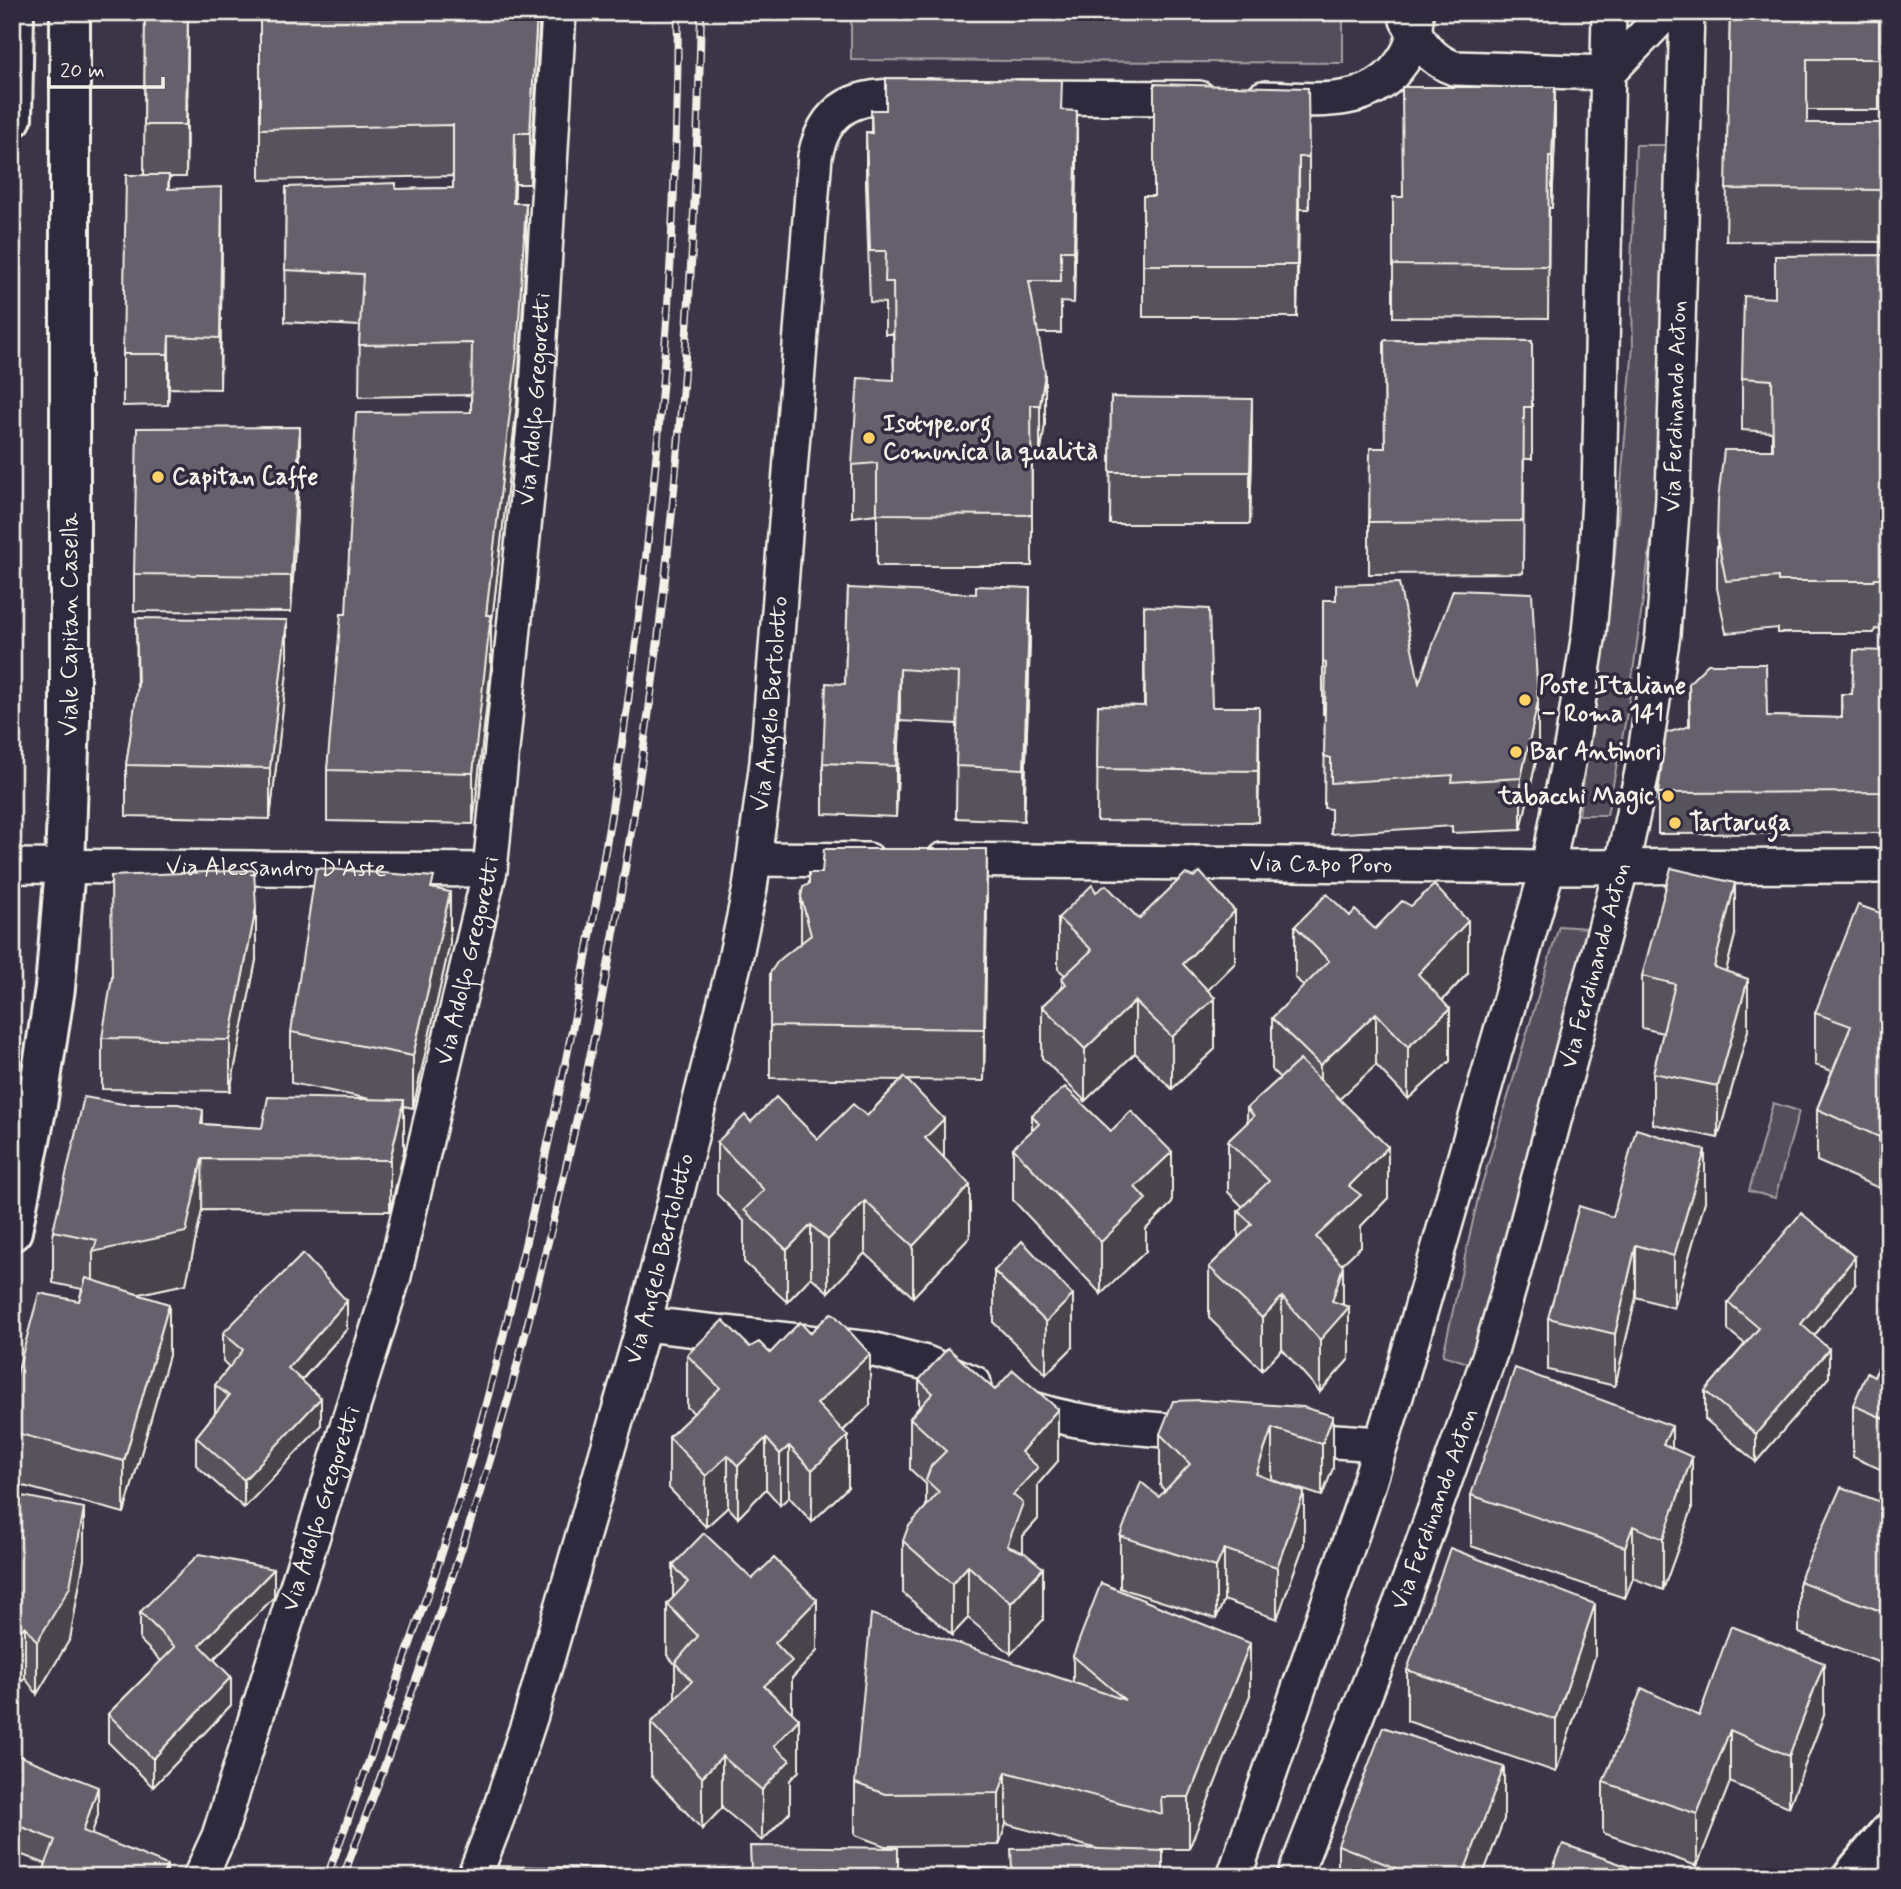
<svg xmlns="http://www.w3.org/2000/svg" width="1901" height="1889" viewBox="0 0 1901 1889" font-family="Mynerve,sans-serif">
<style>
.green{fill:#534e5c;stroke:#a4a0a2;stroke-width:2}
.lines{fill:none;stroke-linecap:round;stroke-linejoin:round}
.minor-casing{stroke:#f4f1e8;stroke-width:38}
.tertiary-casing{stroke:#f4f1e8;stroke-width:44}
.minor{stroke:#2f2a3d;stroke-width:33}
.tertiary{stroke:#2f2a3d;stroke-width:38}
.rail-casing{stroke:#f4f1e8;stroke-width:8}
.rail{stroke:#2f2a3d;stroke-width:5;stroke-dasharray:16;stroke-linecap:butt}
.wall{fill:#57535d;stroke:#f4f1e8;stroke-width:2}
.shaded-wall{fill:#47444c;stroke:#f4f1e8;stroke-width:2}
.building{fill:#65616c;stroke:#f4f1e8;stroke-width:2}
.poi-dot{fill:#ffd166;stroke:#2f2a3d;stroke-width:2.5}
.labels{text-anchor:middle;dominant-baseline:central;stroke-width:7;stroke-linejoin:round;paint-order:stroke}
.street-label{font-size:24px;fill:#f4f1e8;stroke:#2f2a3d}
.poi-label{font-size:24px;font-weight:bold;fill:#f4f1e8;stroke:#2f2a3d;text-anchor:start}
</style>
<rect width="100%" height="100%" fill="#3b3647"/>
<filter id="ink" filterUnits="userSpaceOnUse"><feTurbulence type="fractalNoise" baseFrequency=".0143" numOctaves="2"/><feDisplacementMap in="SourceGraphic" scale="14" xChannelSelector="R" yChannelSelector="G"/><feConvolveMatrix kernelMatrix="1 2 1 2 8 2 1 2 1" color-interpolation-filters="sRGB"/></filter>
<g filter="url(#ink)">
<!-- green -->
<path class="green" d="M851,12H1343V63L851,60Z
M1636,145H1672L1664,447L1628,708L1607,815H1579L1613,576L1633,346L1631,264Z
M1559,926L1586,928L1572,1002L1474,1365L1443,1355L1479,1194Z
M1773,1103L1799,1111L1775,1198L1749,1191Z"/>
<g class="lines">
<defs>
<g id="minor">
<path d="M1407,20C1419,41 1430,60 1454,68L1608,73L1667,12"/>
<path d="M1018,97L1199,98"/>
<path d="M1263,98C1310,99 1366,109 1398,67C1412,50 1416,34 1416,12"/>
<path d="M755,859L868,860"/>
<path id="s1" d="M943,860L1548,867L1889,866"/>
<path id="s2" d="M12,866L490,870"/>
<path d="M644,1324L871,1349L926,1363L974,1383"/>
<path d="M1016,1403C1077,1427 1143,1428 1208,1433"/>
<path d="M1289,1438L1381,1444"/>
<path id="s3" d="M200,1877L219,1836L394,1276L490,870L536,406L559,12"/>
<path id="s4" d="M474,1877L497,1818L531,1715L644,1324L733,969L750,888L767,762L815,156C829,91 875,96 929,96"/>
<path d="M1234,1877L1362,1505L1397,1393L1548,867L1572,742L1589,633L1596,557L1599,497L1609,12"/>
<path id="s5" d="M1294,1877L1411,1576L1491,1351L1514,1271L1622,865L1642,772L1663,634L1673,498L1687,12"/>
</g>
<g id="tertiary">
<path d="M12,118L14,12"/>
<path id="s6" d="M12,1231L37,1105L55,988L65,867L70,719V12"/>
<path d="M1852,1877L1889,1833"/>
</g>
</defs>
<!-- minor casing -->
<use href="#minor" class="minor-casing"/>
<!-- tertiary casing -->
<use href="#tertiary" class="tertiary-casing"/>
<!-- minor -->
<use href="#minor" class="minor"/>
<!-- tertiary -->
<use href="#tertiary" class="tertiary"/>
<defs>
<path id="rail" d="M327,1877C359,1790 390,1703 420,1615C433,1579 446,1543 457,1506C491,1393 518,1278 544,1162C629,785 676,399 678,12
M343,1877C403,1718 462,1560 509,1396C521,1353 531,1309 542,1266C647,854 692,436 701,12"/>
</defs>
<!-- rail casing -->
<use href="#rail" class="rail-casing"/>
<!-- rail -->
<use href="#rail" class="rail"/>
</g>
<!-- wall -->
<path class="wall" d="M145,12L188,51L186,177H169V189L222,239L220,389L169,388L168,405L123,406V354L144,175Z
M260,12H539L530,184H515L514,203L526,254L517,404L491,629V667L473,824L327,821V770L346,614L471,412V395L359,397L360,326L285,322L286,187L396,189L453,188V176L260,180Z
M1730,12H1879V110H1807V123H1889V242L1726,241Z
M886,78L1062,110L1077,162L1074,303L1061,302V333H1038L1045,424L1040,456H1032V566H877V514L852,517V465L894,380L893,334H885V303L870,302L866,184V132H871V110H886Z
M1154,84L1309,157V209H1299L1297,317H1143V196H1154Z
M1555,138L1552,208H1549L1548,318L1393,317V197H1402Z
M1889,255V630L1875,629L1874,633H1778V628L1726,633L1717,588V537L1772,450V432L1742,430V378L1775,298Z
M1384,340L1532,341V459H1524L1523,573L1369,574V522L1385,448Z
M1111,397L1252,450L1250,524H1110Z
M300,463L291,612L134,611V574Z
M848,588L1030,640L1024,821L956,818L957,724L900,721L896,817L823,814V763L845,684Z
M1323,600H1336L1419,683L1538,752L1521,830L1452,833V826L1331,834V809L1324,808L1325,714H1323Z
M1144,606L1212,707L1259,759L1258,822L1097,821L1098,705L1144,706Z
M136,618L287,672L270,819L126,816V765L137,694Z
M1889,651V833L1658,834V793L1689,726V683L1767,716L1841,718V694H1852Z
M434,889L450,943L413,1108L404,1106V1151L390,1211L202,1210L186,1284L139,1294L169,1355L124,1513L12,1483V1392L79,1301L82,1289L53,1283V1231L203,1124L262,1128L370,1099L291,1083V1032Z
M1096,892L1139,919L1235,963L1208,990L1215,1049L1172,1089L1135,1053L1085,1101L1042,1058V1006L1062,987V978L1065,975L1058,969V918Z
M801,897L987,901L984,1081L906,1080L944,1158L970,1237L913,1297L865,1253L828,1292L811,1277L787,1302L744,1262V1221L717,1194V1142L751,1122L818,1139L867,1116L901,1080L770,1078V973L801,943Z
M1350,916L1375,929L1468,973L1442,1001L1450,1061L1408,1099L1376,1065L1339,1099L1388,1198L1361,1226V1246L1342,1264L1343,1305L1349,1359L1320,1392L1282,1349L1262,1370L1209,1318V1267L1238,1238V1211L1243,1207L1228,1192V1141L1247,1123V1108L1280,1078L1272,1070V1018L1304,987L1295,977V926Z
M1889,916V1165L1879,1188L1817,1161V1109L1832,1071L1815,1065V1013Z
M1735,935L1726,971L1748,1030L1718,1138L1653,1124V1073L1663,1033L1642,1028V976Z
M256,960L230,1091L102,1089V1038Z
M1032,1115L1111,1131L1172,1203L1146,1229V1251L1101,1294L1013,1200V1148L1032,1131Z
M1705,1201L1674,1308L1636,1297L1615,1386L1548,1370V1318L1613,1217Z
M994,1271L1073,1347L1046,1374L994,1323Z
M1855,1285L1814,1336L1829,1377L1756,1462L1705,1419V1391L1745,1344L1728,1330V1302Z
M347,1329L302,1380L321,1426L244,1508L196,1465V1437L215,1413V1385L229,1367L223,1361V1333Z
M1889,1344V1473L1853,1457V1405L1874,1377Z
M750,1347L770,1353L870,1405L843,1431L848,1487L812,1522L789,1497L780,1505L766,1489L738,1518L728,1507L706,1527L669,1488V1437L694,1413L687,1407V1355Z
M919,1380L1058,1461L1038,1484V1519L1023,1536V1552L1043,1620L1011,1654L968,1618L952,1635L903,1593V1541L926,1507V1484L910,1469V1418L919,1407Z
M1333,1416V1468L1322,1496L1272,1480L1304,1544L1277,1619L1224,1600L1216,1619L1120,1588V1536L1165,1491L1160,1485V1434Z
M1672,1448L1692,1509L1663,1590L1633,1578L1625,1598L1471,1546V1495Z
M12,1494L84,1559L70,1639L37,1694L25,1678L18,1685L12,1682Z
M1889,1500V1666L1799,1633V1581L1886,1504Z
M673,1565L817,1651L792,1678V1712L799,1771L790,1780V1812L762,1841L722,1808L702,1829L651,1775V1723L675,1699V1664L667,1655V1604L673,1598Z
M274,1597L214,1659L231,1705L153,1787L108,1742V1714L161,1661L140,1640V1612Z
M1073,1656L1250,1695L1189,1849H1162V1851L1011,1870L1098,1849L1006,1824L999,1845L885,1846L855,1835V1783L1073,1682Z
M1595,1656L1556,1772L1407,1721V1670Z
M1824,1715L1789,1807L1730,1782L1697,1866L1603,1833V1782L1699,1716Z
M12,1753L98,1815L91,1835L167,1877L46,1864L12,1851Z
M1504,1819L1482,1877H1338V1845Z"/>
<!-- shaded-wall -->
<path class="shaded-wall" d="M188,12V51L186,177V125Z
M537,12H539V28L530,184V133Z
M1555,87V138L1552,208V156Z
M1077,111V162L1074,303V251Z
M515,133V184L513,254V203Z
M1299,157V209L1297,317V265Z
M222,187V239L220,389V338Z
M526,203V254L517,404L491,629V667L473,824V773L486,615Z
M169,336V388L168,405V354Z
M1045,373V424L1040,456V405Z
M1252,399V450L1250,524V472Z
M300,427V463L291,612V576Z
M1030,588V640L1024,821V769Z
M287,620V672L270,819V768Z
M900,669V721L896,817V766Z
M1538,701V752L1521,830V778Z
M1259,707V759L1258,822V771Z
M987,849V901L984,1081V1029Z
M1735,883V935L1714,1018V967Z
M450,892V943L413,1108V1056Z
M256,908V960L230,1091V1040Z
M1235,911V963L1183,1015V964Z
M1468,921V973L1418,1026V974Z
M1748,979V1030L1718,1138V1086Z
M1215,998V1049L1172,1089V1037Z
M1135,1001V1053L1085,1101V1049Z
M1450,1009V1061L1408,1099V1047Z
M1376,1013V1065L1320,1117V1065Z
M404,1100V1151L390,1211V1160Z
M203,1110L202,1210L186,1284L93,1304V1252L201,1124Z
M1889,1113V1165L1879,1188V1137Z
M944,1119V1171L925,1138Z
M1388,1147V1198L1361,1226V1246L1316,1289V1237L1349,1186Z
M1705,1150V1201L1674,1308V1256Z
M1172,1152V1203L1146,1229V1251L1101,1294V1242L1135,1187Z
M970,1185V1237L913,1297V1246Z
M865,1201V1253L828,1292V1240Z
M811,1225V1277L787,1302V1250Z
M1636,1245V1297L1615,1386V1334Z
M1855,1257V1285L1801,1352V1324Z
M1343,1266V1314L1349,1307V1359L1320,1392V1340Z
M1073,1295V1347L1046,1374V1322Z
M1282,1297V1349L1262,1370V1318Z
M347,1301V1329L288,1395V1368Z
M169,1304V1355L124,1513V1461Z
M1829,1349V1377L1756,1462V1434Z
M870,1354V1405L817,1455V1404Z
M321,1398V1426L244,1508V1480Z
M1058,1409V1461L1038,1484V1519L1023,1536V1555L1007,1546L1013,1495L1021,1452Z
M1333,1416V1468L1322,1496V1444Z
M1672,1426V1477L1663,1444Z
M1272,1428V1479L1256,1525V1474Z
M848,1436V1487L812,1522V1470Z
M766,1438V1489L738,1518V1466Z
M789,1446V1497L780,1505V1454Z
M728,1455V1507L706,1527V1476Z
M1692,1457V1509L1663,1590V1539Z
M1304,1492V1544L1277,1619V1567Z
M84,1508V1559L70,1639L37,1694V1642Z
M1633,1526V1578L1625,1598V1547Z
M1224,1549V1600L1216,1619V1567Z
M968,1566V1618L952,1635V1584Z
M1043,1568V1620L1011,1654V1603Z
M274,1569V1597L200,1673V1645Z
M817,1600V1651L792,1678V1713L764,1686L775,1643Z
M1595,1604V1656L1556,1772V1720Z
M25,1626V1678L18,1685V1633Z
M1250,1643V1695L1189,1849V1797Z
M1824,1663V1715L1789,1807V1756Z
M231,1677V1705L153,1787V1759Z
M799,1719V1771L790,1780V1812L762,1841V1790L774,1746Z
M1730,1730V1782L1697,1866V1814Z
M722,1756V1808L702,1829V1777Z
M1504,1767V1819L1482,1877H1462Z
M1006,1772V1824L999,1845V1793Z
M98,1787V1815L83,1859V1831Z
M167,1865V1877H162Z"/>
<!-- building -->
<path class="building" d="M145,12H188L186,125H144Z
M260,12H537L530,133H515L513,203H526L517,353L486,615H491L473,773L327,770L341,614H346L356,413L471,412L472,343L359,345L363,274L285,270L286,187L396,183V189L453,188V125L260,129Z
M1730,12H1879V59H1807V123H1889V190L1726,189Z
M886,78L1062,80L1061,110L1077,111L1074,251H1061V281H1029L1045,373L1040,405H1031L1032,515L877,514V463L852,465L858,378L894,380L893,282H885L886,251H870L866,132L872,133L871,110H886Z
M1154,84L1308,88L1309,157H1299L1297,265H1143V196H1154Z
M1402,87H1555L1552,156H1549L1548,266L1393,265V197H1403Z
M126,175H169L168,189L222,187L220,338L169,336L168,354H123Z
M1889,255V578H1875L1874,581H1778V577L1726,581L1717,537L1718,500L1724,450H1773L1772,380L1742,378L1744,296L1775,298V256Z
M1384,340L1532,341V407H1524L1523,521L1369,522L1370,448H1385Z
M1111,397L1252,399L1250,472H1110Z
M300,427L291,576L134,574L137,428Z
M1399,583L1419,683L1453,590L1532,593L1538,701L1521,778L1452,782L1453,775L1331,783V758L1324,756L1326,663L1323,662V600H1336V585Z
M976,586L1030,588L1024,769L956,766L959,673L900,669L896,766L823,763L826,683L845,684L848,588L976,594Z
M1144,606L1209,609L1212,707H1259L1258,771L1097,769L1098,705L1145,706Z
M136,618L287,620L270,768L126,765L138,684Z
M1854,650L1889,651V792L1658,793L1666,733L1690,726L1689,683L1708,664H1766L1767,716L1842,718L1841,694H1852Z
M824,849H987L984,1029L770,1026V973L778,961L811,935L801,897L803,887L809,884V873H822Z
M316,868L434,877L431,888L450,892L413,1056L291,1032Z
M1671,868L1735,883L1714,967L1748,979L1718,1086L1653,1073L1675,984L1642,976Z
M254,870L256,908L230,1040L102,1038L112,977L111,876Z
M1200,872L1235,911L1183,964L1215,998L1172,1037L1135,1001L1085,1049L1042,1006L1066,984L1062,978L1092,950L1058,918L1092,885L1096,892L1106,885L1139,919L1185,874L1194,877Z
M1434,885L1468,921L1418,974L1450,1009L1408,1047L1376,1013L1320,1065L1272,1018L1329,961L1295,926L1327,894L1350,916L1355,910L1375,929L1402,901L1411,906Z
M1858,905L1889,916V1113L1879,1137L1817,1109L1851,1026L1815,1013Z
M1300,1060L1388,1147L1349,1186L1361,1195L1316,1237L1343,1266L1332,1301L1349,1307L1320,1340L1282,1297L1262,1318L1209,1267L1252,1224L1238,1211L1269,1181L1228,1141L1254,1116L1247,1108Z
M904,1077L944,1119L925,1138L970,1185L913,1246L865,1201L828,1240L811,1225L787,1250L744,1210L764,1190L717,1142L745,1115L751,1122L776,1097L818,1139L853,1104L867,1116Z
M1065,1087L1111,1131L1131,1111L1172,1152L1135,1187L1146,1199L1101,1242L1013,1148L1039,1124L1032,1115Z
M84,1097L123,1104H178L203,1110L201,1124L262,1128L268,1097L404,1100L390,1160L202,1159L186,1232L93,1252L97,1240L53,1231Z
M1636,1129L1705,1150L1674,1256L1636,1245L1615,1334L1548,1318L1579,1206L1613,1217Z
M1801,1213L1855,1257L1801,1324L1829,1349L1756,1434L1705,1391L1759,1328L1728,1302Z
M1022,1241L1073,1295L1046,1322L994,1271Z
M303,1254L347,1301L288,1368L321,1398L244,1480L196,1437L229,1396L215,1385L243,1350L223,1333Z
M86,1278L169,1304L124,1461L12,1432V1392L39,1293L79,1301Z
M831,1313L834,1314L870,1354L817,1404L848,1436L812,1470L789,1446L780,1454L766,1438L738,1466L728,1455L706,1476L669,1437L720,1388L687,1355L723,1320L750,1347L759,1342L770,1353L800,1322L810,1333Z
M1889,1344V1421L1853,1405L1867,1373L1874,1377Z
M948,1348L995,1390L1013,1370L1058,1409L1021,1452L1038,1467L1013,1495L1023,1503L1007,1546L1025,1553L1043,1568L1011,1603L968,1566L952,1584L903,1541L908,1527L939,1492L926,1480L931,1466L946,1451L910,1418L933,1393L919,1380Z
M1515,1368L1672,1426L1663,1444L1692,1457L1663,1539L1633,1526L1625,1547L1471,1495Z
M1202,1400L1303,1407L1333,1416L1322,1444L1272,1428L1256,1474L1304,1492L1277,1567L1224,1549L1216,1567L1120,1536L1141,1482L1159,1497L1190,1464L1160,1434L1173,1401Z
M1841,1487L1886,1504L1889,1500V1614L1799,1581Z
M12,1494L84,1508L70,1587L37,1642L25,1626L18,1633L12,1631Z
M704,1533L752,1579L774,1558L817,1600L775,1643L792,1661L764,1686L799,1719L774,1746L790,1760L762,1790L722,1756L702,1777L651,1723L692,1681L675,1663L698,1636L667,1604L688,1582L673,1565Z
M1450,1548L1595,1604L1556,1720L1407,1670Z
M199,1554L274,1569L200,1645L231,1677L153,1759L108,1714L175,1647L140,1612Z
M1101,1583L1250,1643L1189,1797H1161L1162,1814L1006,1772L999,1793L885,1794L855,1783L871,1614L1125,1700L1073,1656Z
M1731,1626L1824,1663L1789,1756L1730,1730L1697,1814L1603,1782L1642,1688L1699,1716Z
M1383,1727L1504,1767L1462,1877H1418L1338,1845Z
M12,1753L98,1787L83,1831L167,1865L162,1877H41L55,1840L12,1823Z
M1563,1844L1658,1877H1549Z
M750,1846L898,1848V1877H718V1869L751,1870Z
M1068,1848L1163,1851V1877H958V1867L1012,1870L1011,1849Z
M488,1866L610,1868L611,1877H488Z"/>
</g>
<!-- markers -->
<g class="poi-dot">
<circle cx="869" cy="438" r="7"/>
<circle cx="158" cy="477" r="7"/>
<circle cx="1525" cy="700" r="7"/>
<circle cx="1516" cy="752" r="7"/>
<circle cx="1668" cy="796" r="7"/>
<circle cx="1675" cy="823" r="7"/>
</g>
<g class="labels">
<!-- street labels -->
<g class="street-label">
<text stroke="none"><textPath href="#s3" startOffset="1522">Via Adolfo Gregoretti</textPath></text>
<text stroke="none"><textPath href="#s5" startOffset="1528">Via Ferdinando Acton</textPath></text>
<text stroke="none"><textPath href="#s6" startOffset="611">Viale Capitan Casella</textPath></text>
<text stroke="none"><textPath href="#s4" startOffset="1213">Via Angelo Bertolotto</textPath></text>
<text stroke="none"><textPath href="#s1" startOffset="378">Via Capo Poro</textPath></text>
<text stroke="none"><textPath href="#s2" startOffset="264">Via Alessandro D'Aste</textPath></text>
<text stroke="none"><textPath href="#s3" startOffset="956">Via Adolfo Gregoretti</textPath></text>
<text stroke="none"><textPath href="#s5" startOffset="961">Via Ferdinando Acton</textPath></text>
<text stroke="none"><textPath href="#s4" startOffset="646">Via Angelo Bertolotto</textPath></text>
<text stroke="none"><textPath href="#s3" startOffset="388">Via Adolfo Gregoretti</textPath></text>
<text stroke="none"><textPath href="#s5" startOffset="394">Via Ferdinando Acton</textPath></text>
</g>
<!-- poi labels -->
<g class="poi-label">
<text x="883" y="424">Isotype.org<tspan x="883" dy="28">Comunica la qualità</tspan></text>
<text x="172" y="477">Capitan Caffe</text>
<text x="1539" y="686">Poste Italiane<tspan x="1539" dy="28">– Roma 141</tspan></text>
<text x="1530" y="752">Bar Antinori</text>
<text x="1654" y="796" text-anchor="end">tabacchi Magic</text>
<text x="1689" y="823">Tartaruga</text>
</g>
</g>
<!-- margin -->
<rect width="1901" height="1889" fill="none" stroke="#2f2a3d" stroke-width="42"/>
<rect x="21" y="21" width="1859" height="1847" fill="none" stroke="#f4f1e8" stroke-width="2.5" filter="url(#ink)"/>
<!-- scale -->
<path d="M49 77v10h114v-10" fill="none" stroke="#f4f1e8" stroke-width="3.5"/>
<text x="60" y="77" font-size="21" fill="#f4f1e8" stroke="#2f2a3d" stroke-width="5" paint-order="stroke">20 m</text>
</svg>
